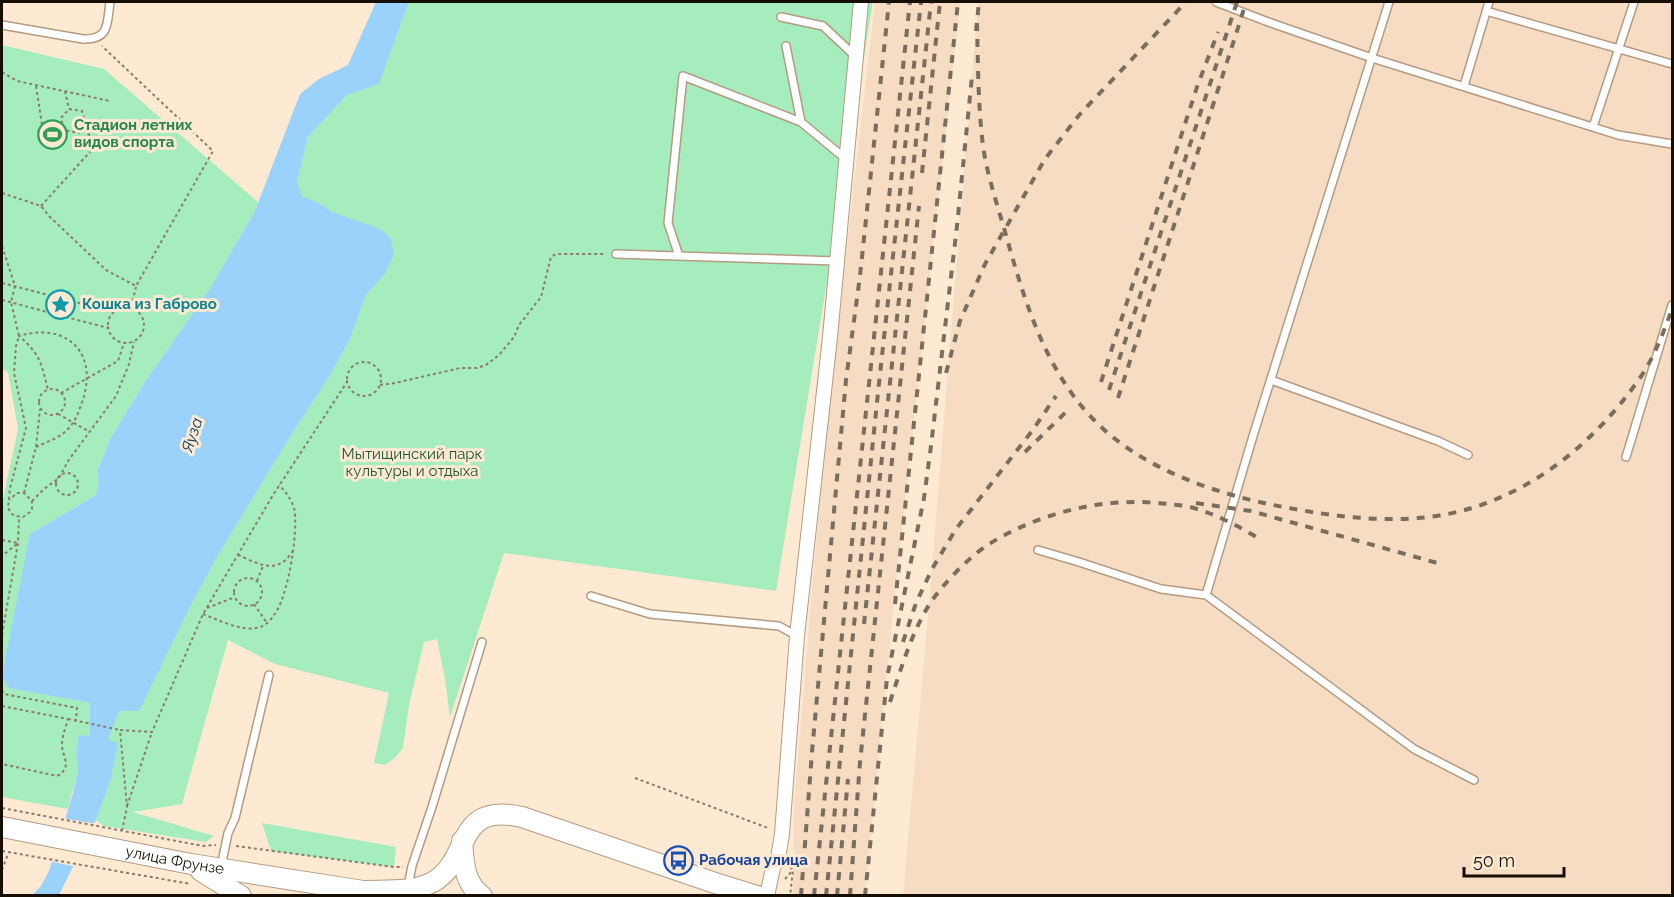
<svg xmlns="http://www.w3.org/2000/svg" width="1674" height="897" viewBox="0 0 1674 897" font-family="Raleway,sans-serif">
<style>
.built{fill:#f5dcc2}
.green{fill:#a5edbc}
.water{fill:#9ad2fb}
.pier{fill:#fee9d3}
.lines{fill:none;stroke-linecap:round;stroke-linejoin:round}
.lane-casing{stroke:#b49b82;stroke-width:10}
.street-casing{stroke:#b49b82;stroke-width:16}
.secondary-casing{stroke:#b49b82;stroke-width:22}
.path{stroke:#8a7b6c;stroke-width:2;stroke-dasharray:3 3;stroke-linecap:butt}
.lane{stroke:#fff;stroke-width:7}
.street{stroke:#fff;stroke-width:14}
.secondary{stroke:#fff;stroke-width:20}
.rail{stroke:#7a6d5e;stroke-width:4;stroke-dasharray:8 8;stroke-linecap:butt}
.labels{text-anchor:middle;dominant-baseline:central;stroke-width:6;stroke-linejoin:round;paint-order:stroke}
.leisure-label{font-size:15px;font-weight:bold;fill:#27864d;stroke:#fee9d3;text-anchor:start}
.culture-label{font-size:15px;font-weight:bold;fill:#0d838f;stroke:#fee9d3;text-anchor:start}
.park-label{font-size:15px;fill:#1e5434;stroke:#fee9d3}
.transit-label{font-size:15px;font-weight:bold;fill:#164399;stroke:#fee9d3;text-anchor:start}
.street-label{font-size:15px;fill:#160e05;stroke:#fee9d3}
.water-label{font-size:16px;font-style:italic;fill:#094364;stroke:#fee9d3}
</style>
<rect width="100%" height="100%" fill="#fee9d3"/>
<!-- built -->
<path class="built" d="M875,2H960L894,601L865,895L793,896L794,804L826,427Z
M978,2H1672V895L903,896L929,605Z"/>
<!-- green -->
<path class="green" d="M409,2H873L776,591L504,553L450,717L445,679L437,639L424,642L409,705L403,748L395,758L385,765L374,763L389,693L275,664L228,640L182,804L133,812L214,836L206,842L104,826L96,820L110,782L108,740L119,711L188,611L217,557L290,437L329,377L350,339L366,295L385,274L332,212L319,203L301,196L297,182L308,137L347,95L379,84Z
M2,45L104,69L258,202L255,211L209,290L145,382L110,439L97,470L99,481L96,495L30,534L10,688L90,703V737L79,736L76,752L78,769L68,809L2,797V504L18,429L8,372L2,369Z
M262,823L396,847L394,867L271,851Z"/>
<!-- water -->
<path class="water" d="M376,2H409L379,84L347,95L308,137L297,182L302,196L319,203L332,212L380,229L390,237L394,254L385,274L366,295L350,339L329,377L290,437L217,557L188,611L139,711H119L108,740L118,743L110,782L96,820L59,895H32L41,886L49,871L72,797L78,769L76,752L79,735L90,736V703L9,688L2,676L30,534L96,495L99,481L97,471L110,439L145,382L209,290L255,211L300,94L319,79L348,65Z"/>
<!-- pier -->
<path class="pier" d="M62,818L97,824L77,867L49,861Z"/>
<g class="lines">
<defs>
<path id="lane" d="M1216,2L1271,23L1372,58L1618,135L1672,144
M1389,2L1253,436L1206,595L1414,749L1474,780
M1486,11L1672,64
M781,17L823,26L855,56
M2,25L83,39C110,40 107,23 110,2
M786,46L801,122
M1464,86L1489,2
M1593,127L1634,2
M616,254L837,261
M679,256L668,223L683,76L801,122L847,160
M1271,380L1438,441L1468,455
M1626,457L1672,305
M1038,550L1079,562L1161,589L1206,595
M591,596L650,614L779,626L797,636
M221,867L228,833L235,818L269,675
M408,886L412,866L432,807L482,642"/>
<path id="street" d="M767,896L773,868L778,858L782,834L797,636L830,337L861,2"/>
<g id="secondary">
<path id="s1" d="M2,827L191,864L376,893"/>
<path d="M462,841C464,862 463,882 482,896"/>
<path d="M201,871L241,896"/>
<path d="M363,891C386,890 412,893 433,882C473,859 453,802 522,817L715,883L757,896"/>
</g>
</defs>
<!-- lane casing -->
<use href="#lane" class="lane-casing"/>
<!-- street casing -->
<use href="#street" class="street-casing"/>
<!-- secondary casing -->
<use href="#secondary" class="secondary-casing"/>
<!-- path -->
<path class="path" d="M2,72L17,81L110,101
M36,86L43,131L63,126
M65,91L69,109
M69,109L82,111L86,124L79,133L64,130L61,118Z
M2,193L41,206L50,217L106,270L136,286L213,151L102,46
M41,206L98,143L83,129
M2,246L15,286L11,302L19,336L16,346L14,373L26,428L10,488L8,508L12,514L15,516L23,517L30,512L32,509V501L24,493H17L9,500
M2,283L114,312
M2,300L108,328
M108 325a18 18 0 1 1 36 0a18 18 0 1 1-36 0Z
M131,307L136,287
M347 379a17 17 0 1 1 34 0a17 17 0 1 1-34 0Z
M380,385L395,383L460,368H477L486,365L499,355L514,337L519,325L541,297L551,257L556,254H606
M39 402a13 13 0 1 1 26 0a13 13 0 1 1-26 0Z
M61,393L118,361L124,343
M58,414L90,432
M36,447C46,442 60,438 68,429C74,423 78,414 81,405C100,356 70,321 19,336C41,355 41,363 48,390
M56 484a11 11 0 1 1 22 0a11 11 0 1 1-22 0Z
M24,493L36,447L40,409
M32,501L44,489L59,478L68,461L116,396L129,364L134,342
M2,540L18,543L2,556V559
M238,555C251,560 269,572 283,562C287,560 290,554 293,551
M234 592a14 14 0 1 1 28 0a14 14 0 1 1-28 0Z
M257,581L263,566
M254,604L267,623
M207,608L235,597
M203,614C218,620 245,633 260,627C266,625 271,620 274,615C288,598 299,530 294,508C291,499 286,492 279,485
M2,635L18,543L19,517
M2,690L4,694L77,708L76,721
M2,706L68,719C66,727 62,736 62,744C61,755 74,767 57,776L2,764
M68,719L120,730
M635,778L768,828
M127,806L152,732
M2,808L203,846L216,845
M122,831L127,807L120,730L152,732L203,614L273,495L347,382
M236,846L394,867H403
M2,851L191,884
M790,867L793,870L790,896
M2,870L8,854
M785,879L793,870
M890,896H894"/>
<!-- lane -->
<use href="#lane" class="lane"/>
<!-- street -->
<use href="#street" class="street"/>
<!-- secondary -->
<use href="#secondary" class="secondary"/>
<!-- rail -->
<path class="rail" d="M977,23C978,64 978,105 983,146C987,174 996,201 1004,228C1023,296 1043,367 1093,419C1139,467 1210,492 1273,505C1324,515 1377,523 1429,517C1519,506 1592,448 1642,375C1655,355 1664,331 1672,309
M976,31L979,2
M922,173L940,2
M946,373L960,321L985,264L1045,159L1080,114L1186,2
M1101,382L1197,87L1218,32
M1109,390L1237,2
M1118,398L1238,28L1246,2
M1025,452L1066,412
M1196,503L1251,511L1441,564
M895,604L958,2
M864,624L931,2
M903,642L916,603L932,569L956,529L1032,431L1056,396
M890,702C901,669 911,634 929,605C941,586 967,559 986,546C1039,512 1106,496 1168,504C1175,505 1183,505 1190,507C1216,514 1238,526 1260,539
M801,896L812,752L846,380L860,276L889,2
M814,896L910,2
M826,896L879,383L921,2
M837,896L848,779
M850,896L860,762L919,206
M865,896L887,678L924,498L931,446L957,226L972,76"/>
</g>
<!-- icons -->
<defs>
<symbol id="stadium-ring" viewBox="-11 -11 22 22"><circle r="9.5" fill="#fee9d3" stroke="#2e9e5b" stroke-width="1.5"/><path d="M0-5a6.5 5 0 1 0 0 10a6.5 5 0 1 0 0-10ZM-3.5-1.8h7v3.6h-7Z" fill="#2e9e5b"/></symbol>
<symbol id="sight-ring" viewBox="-11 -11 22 22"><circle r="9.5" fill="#fee9d3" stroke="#0f9aa8" stroke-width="1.5"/><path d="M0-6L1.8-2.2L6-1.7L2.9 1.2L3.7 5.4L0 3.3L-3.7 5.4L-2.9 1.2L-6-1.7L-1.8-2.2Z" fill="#0f9aa8"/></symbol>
<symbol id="bus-ring" viewBox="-11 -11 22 22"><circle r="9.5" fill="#fee9d3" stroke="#1a4fb4" stroke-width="1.5"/><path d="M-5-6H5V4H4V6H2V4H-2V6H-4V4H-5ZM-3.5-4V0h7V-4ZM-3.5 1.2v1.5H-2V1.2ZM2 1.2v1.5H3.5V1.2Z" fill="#1a4fb4"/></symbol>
</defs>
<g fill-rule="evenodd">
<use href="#stadium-ring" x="36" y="118" width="33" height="33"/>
<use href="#sight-ring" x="44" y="288" width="33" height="33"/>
<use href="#bus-ring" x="662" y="844" width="33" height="33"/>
</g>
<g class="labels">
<!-- leisure labels -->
<g class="leisure-label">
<text x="74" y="125">Стадион летних<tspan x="74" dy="17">видов спорта</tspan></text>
</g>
<!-- culture labels -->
<g class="culture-label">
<text x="82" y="304">Кошка из Габрово</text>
</g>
<!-- park labels -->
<g class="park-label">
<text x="412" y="454">Мытищинский парк<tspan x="412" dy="17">культуры и отдыха</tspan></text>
</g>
<!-- transit labels -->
<g class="transit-label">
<text x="699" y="860">Рабочая улица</text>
</g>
<!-- street labels -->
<g class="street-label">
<text stroke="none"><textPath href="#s1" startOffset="176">улица Фрунзе</textPath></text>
</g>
<!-- water labels -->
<g class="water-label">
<text transform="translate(192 435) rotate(-72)">Яуза</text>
</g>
</g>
<!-- border -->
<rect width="1674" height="897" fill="none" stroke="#160e05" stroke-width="6"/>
<!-- scale -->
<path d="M1464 867v9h100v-9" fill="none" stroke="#160e05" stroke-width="3"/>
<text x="1473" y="867" font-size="18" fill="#160e05" stroke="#fee9d3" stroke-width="4.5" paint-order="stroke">50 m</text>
</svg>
